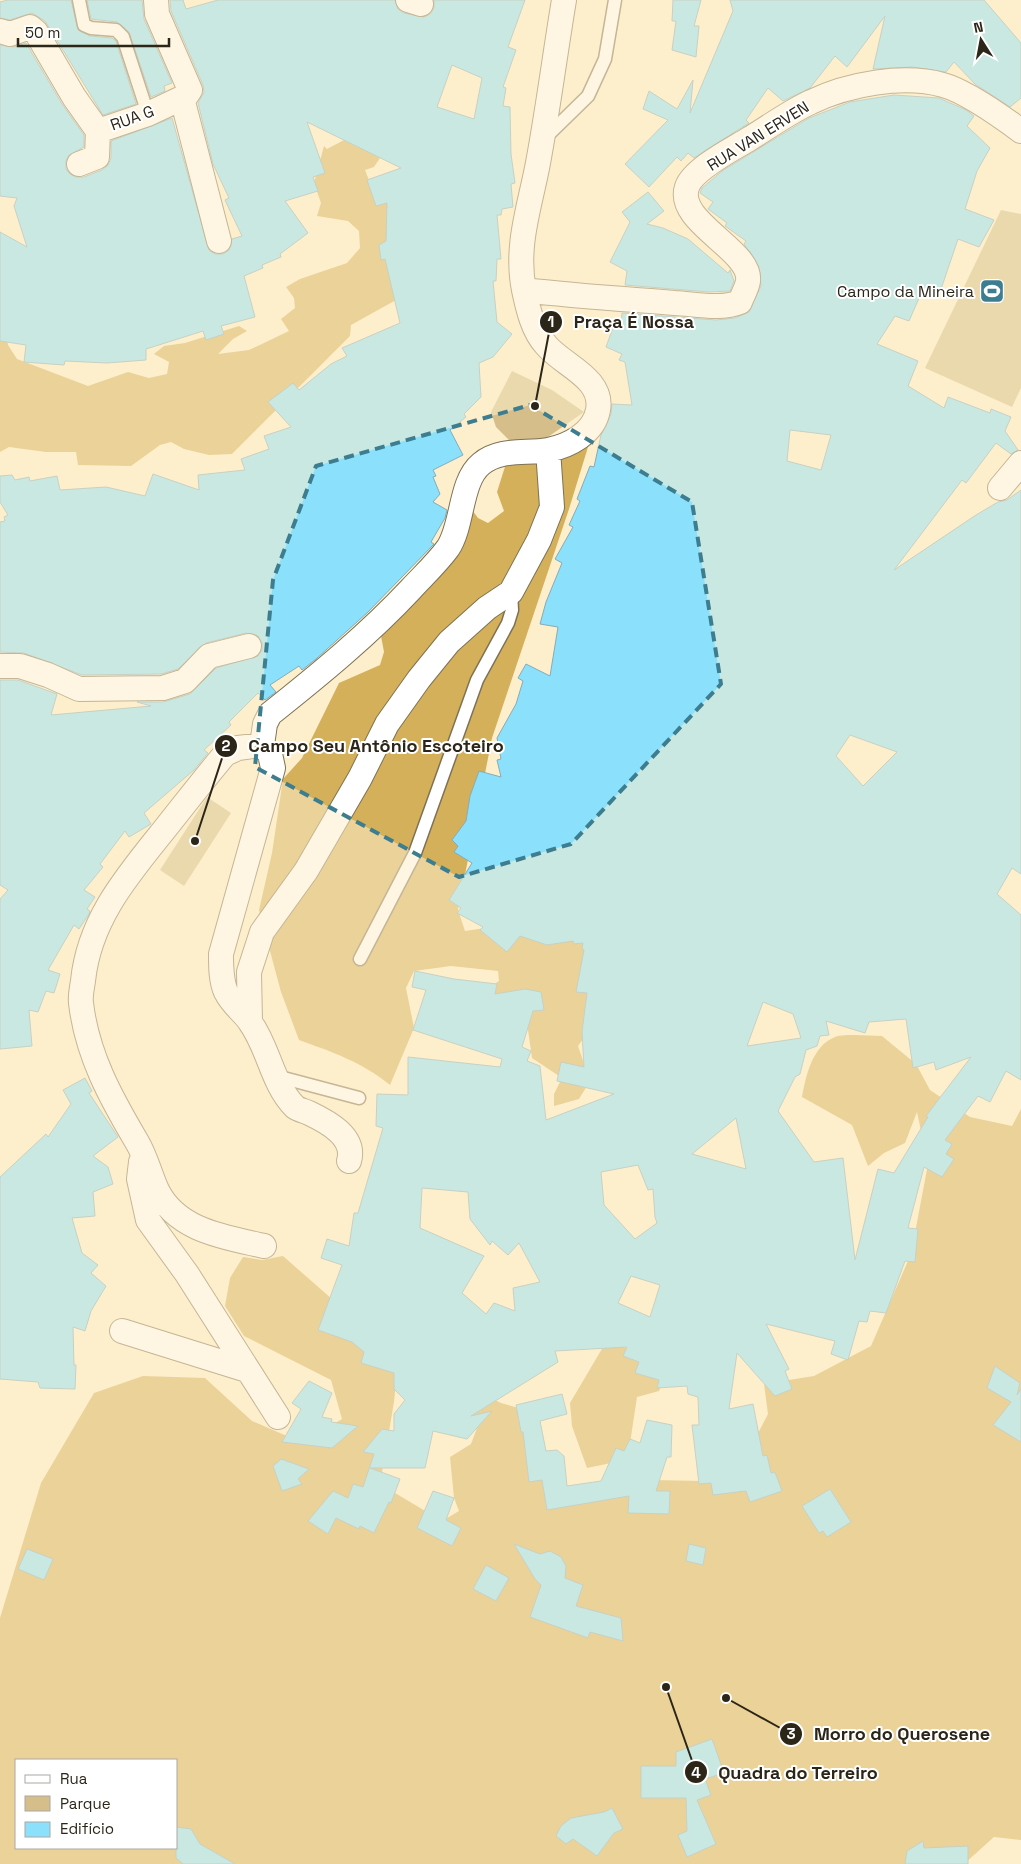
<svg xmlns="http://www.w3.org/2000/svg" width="1021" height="1864" viewBox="0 0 1021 1864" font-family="'Space Grotesk',sans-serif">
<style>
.green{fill:#d5be89}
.forest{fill:#d4b05a;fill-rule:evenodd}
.building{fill:#8be1fb;stroke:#85acb9;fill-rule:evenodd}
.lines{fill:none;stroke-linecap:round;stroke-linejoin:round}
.service-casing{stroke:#7f7254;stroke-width:15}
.minor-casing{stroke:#7f7254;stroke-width:26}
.service{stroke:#fff;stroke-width:12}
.minor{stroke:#fff;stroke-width:24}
.marked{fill:none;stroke:#3c7d90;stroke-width:4;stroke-dasharray:10 6;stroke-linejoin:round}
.labels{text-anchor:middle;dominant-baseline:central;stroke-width:4;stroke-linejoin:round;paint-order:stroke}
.street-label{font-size:16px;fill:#2c2619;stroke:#fff}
.poi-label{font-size:16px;fill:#2c2619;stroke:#fff;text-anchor:end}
.leader{fill:none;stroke:#2c2619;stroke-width:2}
.callout-dot{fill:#2c2619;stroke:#fff;stroke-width:2}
.mark-label{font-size:15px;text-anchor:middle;font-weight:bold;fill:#fff}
.callout-label{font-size:18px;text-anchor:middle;font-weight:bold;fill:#2c2619;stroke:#fff;stroke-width:4;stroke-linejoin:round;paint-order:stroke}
</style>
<rect width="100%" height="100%" fill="#fdeecc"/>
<!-- green -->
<path class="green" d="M1001,210L1021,214V388L1012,407L925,368Z
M512,371L552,390L584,412L545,439L510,441L496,427L491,412Z
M207,797L231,813L184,886L160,870Z"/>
<!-- forest -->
<path class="forest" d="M346,139L380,158L374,167L365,170L370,183L391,206L405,295L351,325L350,336L232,454L209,455L184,449L171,442L160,445L131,466L78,465L76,452H46L9,447L0,452V292L8,345L17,359L88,386L128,372L149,378L167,374L169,362L154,354L164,346L185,343L239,326L247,331L233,339L218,354L249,350L289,331L281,319L295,308L294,298L286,287L300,279L347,263L360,248L359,231L348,221L317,216L321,203L314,183L324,146L327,149Z
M592,434L569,509L492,738L458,910L465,931L512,924L580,934L589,961L586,1035L578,1046L590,1081L579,1099L554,1106V1094L562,1078L532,1058L528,1030L522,1016L484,1006L491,986L499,981L498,971L451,966L414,971L406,988L414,1028L390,1085C362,1062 332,1052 299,1040L281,992L259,910L272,853L283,779L302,758L339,683L380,665L384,652L381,636L360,641L472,510L478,518L488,523L504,511L497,492L509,454Z
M855,1035L882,1036L916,1064L930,1090L970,1117L1012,1126L1021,1109V1840L994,1837L964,1864H0V1618L41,1483L94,1393L143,1376L205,1378L252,1421L303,1443L342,1419L331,1380L244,1336L225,1306L230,1278L243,1257L262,1260L283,1256L374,1336L399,1350L394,1402L380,1484L442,1521L459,1511L454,1498L450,1457L471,1444L479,1423L458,1412L465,1385L501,1403L522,1409L537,1452L571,1491L610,1485L611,1463L587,1468L572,1426L570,1403L606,1342L626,1348L668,1371L659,1391L637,1397L627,1463L652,1480L703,1481L729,1489L768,1414L764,1384L814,1376L871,1346L911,1254L928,1164L917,1112L905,1143L884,1153L868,1166L852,1125L802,1097C806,1076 812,1046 835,1037C840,1035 849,1035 855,1035ZM16,1760H176V1848H16Z"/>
<!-- building -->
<path class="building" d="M8,0H71L78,30L90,36L112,38L116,41L136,104L103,115L45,21L32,13L10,20L0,18V2Z
M87,0H142L144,19L172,83L164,86L165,91L151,97L129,32L117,22L91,19Z
M170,0H183L186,9L218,0H395L398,9L404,13L424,17L430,14L434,8V0H525L508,47L516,50L503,87L506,88L503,106L510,107L511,154L515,183L511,184L513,207L502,209L501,215H497L501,259H497L496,281H493L497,322L512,334L493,357L479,363L481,397L464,414L466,417L450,430L463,455L433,470L436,476L433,477L440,494L433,502L447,510L445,518L431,542L434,544L368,612L316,659L302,670L299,666L270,685L276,692L265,700L258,693L229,722L231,725L204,750L208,753L194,770L144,813L151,824L129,837L125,831L100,864L103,867L84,890L95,897L87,909L90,911L89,914L79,929L74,925L48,970L60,974L54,993L46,991L38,1012L29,1010L32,1046L0,1049V899L8,890L0,885V680H18L57,694L51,715L151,706L137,702H163L190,694L216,668L258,656L262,650V643L258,636L246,633L206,643L178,669L161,674L82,675L24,653L0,652V522L5,521L4,517L8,515L0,502V476L12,475L15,480L29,477L30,481L57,476L60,490L106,487L145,496L153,474L199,490L198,475L245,470L241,459L269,449L264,436L291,427L268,402L293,383L299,390L331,364L347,356L342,348L400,323L385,259L381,260L379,245L386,241L387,203L376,206L367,180L401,168L307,122L325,173L313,177L318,191L285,201L308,233L280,254L281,257L262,265L263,268L244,276L255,317L221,326L224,334L206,340L203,331L146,349V360L107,363L65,361L64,365L24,362L26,345L0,341V232L27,247L14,206L17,198L0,196V45L14,47L26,43L62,104L84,135V147L69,155L66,161V169L70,174L76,177H84L102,170L108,165L111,158V141L172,118L209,250L215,254H223L229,250L232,239L242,236L225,200L229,198L213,164L198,103L204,92L203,85L171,11ZM452,65L482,78L474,119L437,107Z
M673,0H701L694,26H699L696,57L672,50L676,21H672Z
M730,0H984L1021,43V98L1010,107L975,84L954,62L946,72L912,67L873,69L885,16L847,67L835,56L810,88L783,101L768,88L746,120L749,123L694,158L688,153L681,161L677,157L649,187L625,164L668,120L643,109L649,91L677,109L693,80L690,113L733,11Z
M894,95L939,98L966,110L974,116L967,126L990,148L977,171L965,209L994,220L979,247L958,239L939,295L923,289L909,321L895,316L877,344L918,361L908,386L944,408L948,397L990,413L991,409L1011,417L1005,431L1018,450L1011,454L996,443L966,483L962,480L894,570L976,515L998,502L1007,500L1021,490V874L1012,868L997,894L1021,915V1080L1006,1071L990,1102L978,1096L945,1140L952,1144L946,1154L954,1159L942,1177L924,1167L908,1228L918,1229L915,1262L905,1261L886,1313L870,1311L867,1322L859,1321L848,1360L831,1354L835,1341L766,1324L789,1369L785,1371L792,1389L775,1396L737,1353L729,1409L753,1404L763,1456L767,1455L771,1473L775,1472L782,1491L750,1502L746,1491L713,1495L711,1483L699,1484L692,1425H699L698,1397L688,1394L687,1386L657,1388L659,1380L635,1373L639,1362L623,1356L627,1347L555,1351L558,1362L471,1416L492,1411L467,1439L433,1431L425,1468H370L400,1479L391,1503L389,1502L374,1533L360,1526L359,1529L336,1518L328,1534L308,1521L333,1491L348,1498L353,1484L363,1487L374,1454L363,1452L382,1429L394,1431V1414L405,1400L394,1389V1373L361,1363L364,1352L352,1342L318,1330L342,1265L321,1258L327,1239L349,1246L354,1213H358L383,1128L376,1126L377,1094L408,1095V1057L500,1067L502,1059L413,1030L426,990L412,987L415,971L454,979L497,984L495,994L525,989L541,992L544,1010L533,1011L522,1047L531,1051L527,1061L540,1066L546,1120L614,1094L557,1081L561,1062L584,1067L582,1032L587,993L576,992L584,950L582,949L583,943L574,944L573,941L547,945L520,936L507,952L480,930L483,927L457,913L461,908L449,900L472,863L454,852L458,846L452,840L466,821L470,796L479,771L501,777L497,760L501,759L497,738L516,704L523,681L518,678L526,664L550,676L558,627L540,624L546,602L562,563L555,559L573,527L569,525L580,501L577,499L590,466L594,467L601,435L611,414L612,404L632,405L625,362L619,360L622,354L606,347L615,322L621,324L622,313L716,320L735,318L749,312L761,286L759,267L744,244L746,241L725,226L727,223L708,209L713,202L700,193L702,188L722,171L809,118L850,102ZM790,430L831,435L821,470L787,461ZM850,735L897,752L863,786L836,756ZM763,1002L793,1014L801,1038L747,1046ZM906,1019L913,1068L934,1062L936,1070L971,1057L926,1116L928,1117L894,1173L878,1169L855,1260L843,1158L814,1162L778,1111L795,1077L800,1074L806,1050L817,1046L820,1036L829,1035L826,1021L865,1033L869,1022ZM736,1118L746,1169L692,1154ZM638,1165L648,1190L653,1189L655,1217L657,1223L635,1239L604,1205L601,1172ZM422,1188L468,1192L470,1219L490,1245L492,1241L508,1255L519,1243L540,1282L513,1288L515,1311L494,1303L486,1314L462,1293L484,1256L420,1228ZM631,1276L660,1285L650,1317L618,1303Z
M648,192L664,211L647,224L663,228L688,239L728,273L730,270L734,281L730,291L709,292L625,285L627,271L610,262L630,222L622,212Z
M85,1078L92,1091L89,1093L118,1137L93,1156L108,1167L113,1184L93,1192L95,1216L72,1218L82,1253L98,1265L91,1273L106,1286L91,1311L85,1331L73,1327L74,1365H76L75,1389L40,1388L38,1382L0,1379V1177L46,1134L48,1137L71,1104L63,1090Z
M995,1366L1020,1383L1017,1395L1021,1389V1442L993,1425L1011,1402L987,1388Z
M309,1381L332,1393L322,1417L332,1419L331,1422L358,1426L332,1448L282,1442L301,1409L292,1403Z
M562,1394L567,1414L540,1421L546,1451L557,1450L564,1456L567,1486L601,1481L616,1448L624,1451L630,1439L640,1443L647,1420L672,1425L671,1457H667L656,1491H670L669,1514L628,1513L629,1496L547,1510L542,1480L529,1482L523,1432H521L516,1405Z
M281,1459L309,1469L298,1479L302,1484L282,1491L273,1466Z
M830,1489L851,1522L827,1537L823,1531L819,1533L802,1506Z
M433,1491L454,1498L446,1520L461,1528L452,1546L417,1528Z
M514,1544L540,1554L550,1551L561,1557L566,1566L565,1578L583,1585L576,1606L621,1618L623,1641L590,1632L588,1638L530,1617L541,1585L535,1579Z
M689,1544L706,1548L703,1565L686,1561Z
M27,1549L53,1559L44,1580L18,1569Z
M486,1565L509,1578L496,1601L473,1589Z
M712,1739L724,1773L705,1779L711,1795L697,1800L716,1844L687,1857L678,1835L687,1831L686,1798H641V1766H676V1752Z
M612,1808L623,1829L614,1833L597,1856L573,1839L566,1844L556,1836L561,1826L571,1818L604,1812Z
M176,1827L191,1829L200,1844L235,1864H183L176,1858Z
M923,1841L924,1848L968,1846V1864H905L907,1851Z"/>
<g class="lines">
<defs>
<path id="service" d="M79,0L84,25L91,28L116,30L123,37L148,114
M545,138L588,96L605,59L615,0
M360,959L415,853L477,680L508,623L512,610L511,592
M276,1076L359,1098"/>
<path id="minor" d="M408,0L421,4
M0,31L10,34L30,27L36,32L74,97L98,131L148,114L186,96L190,90L157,14L156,0
M182,98L219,241
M79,164L97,157L98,131
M524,290C574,296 624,299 675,303C695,304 721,310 740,302C742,296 747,288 748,281C752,250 675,222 687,187C693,169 733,149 749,139C769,127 789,112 811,102C848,84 903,74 943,85C965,91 1002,117 1021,131
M1000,488L1021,463
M0,666H20L48,675L79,689L163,688L185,681L209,656L249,646
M262,745L238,748L225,754C204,779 184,805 164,830C127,876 89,920 83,981C82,988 80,996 81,1003C87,1055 111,1098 137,1142C146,1157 150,1175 157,1190C177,1231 225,1237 264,1246
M250,1021L249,972L262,932L306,871L360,778L387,724L419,679L449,642L487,608L511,592L539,540L552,507L548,450
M349,1161C356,1137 328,1122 309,1113C305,1111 299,1110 295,1107C272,1084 269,1048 250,1022C243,1011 233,1006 226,992C221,981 221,967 221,954L273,768L270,754L262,745L265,724L270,714C319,675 368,635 411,589C423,576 437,563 448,548C463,526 460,481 481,464C500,448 526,454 548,450C569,446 594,433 598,410C604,378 562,365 546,345C533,331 528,309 524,290C515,246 530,206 538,163C548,109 555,54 564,0
M141,1162L139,1179L148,1220L187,1274L278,1417
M122,1331L247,1370"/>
</defs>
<!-- service casing -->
<use href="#service" class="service-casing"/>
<!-- minor casing -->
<use href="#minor" class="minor-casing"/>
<!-- service -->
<use href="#service" class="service"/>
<!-- minor -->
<use href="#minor" class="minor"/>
</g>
<!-- marked area -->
<path d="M0 0H1021V1864H0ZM530,405L692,502L721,684L571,844L459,877L255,767L273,580L316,466Z" fill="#fdeecc" fill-opacity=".55" fill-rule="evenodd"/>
<path class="marked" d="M530,405L692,502L721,684L571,844L459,877L255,767L273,580L316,466Z"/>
<!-- icons -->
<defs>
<symbol id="stadium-square" viewBox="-11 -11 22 22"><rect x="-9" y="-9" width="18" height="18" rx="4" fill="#3c7d90" stroke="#fff"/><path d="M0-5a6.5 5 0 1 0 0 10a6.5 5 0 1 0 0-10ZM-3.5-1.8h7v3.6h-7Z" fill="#fff"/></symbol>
</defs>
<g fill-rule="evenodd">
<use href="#stadium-square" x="978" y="277" width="28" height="28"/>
</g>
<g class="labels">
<!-- street labels -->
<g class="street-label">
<text transform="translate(132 118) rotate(-20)">RUA G</text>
<text transform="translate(758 136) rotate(-32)">RUA VAN ERVEN</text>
</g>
<!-- poi labels -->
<g class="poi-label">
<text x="974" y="291">Campo da Mineira</text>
</g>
</g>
<!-- callouts -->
<path class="leader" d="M535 406L551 322M195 841L226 746M726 1698L791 1734M666 1687L696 1772"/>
<g class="callout-dot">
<circle cx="535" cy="406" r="5"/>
<circle cx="195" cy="841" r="5"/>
<circle cx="726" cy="1698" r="5"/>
<circle cx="666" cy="1687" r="5"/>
<circle cx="551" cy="322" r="12"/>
<circle cx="226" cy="746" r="12"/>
<circle cx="791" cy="1734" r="12"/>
<circle cx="696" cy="1772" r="12"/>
</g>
<g class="mark-label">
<text x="551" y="327">1</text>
<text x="226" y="751">2</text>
<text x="791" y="1739">3</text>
<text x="696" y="1778">4</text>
</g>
<g class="callout-label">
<text x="634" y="328">Praça É Nossa</text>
<text x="376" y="752">Campo Seu Antônio Escoteiro</text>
<text x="902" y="1740">Morro do Querosene</text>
<text x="798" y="1779">Quadra do Terreiro</text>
</g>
<!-- legend -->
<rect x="15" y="1759" width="162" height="90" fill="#ffffff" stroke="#aba8a3"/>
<rect x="25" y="1775" width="25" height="8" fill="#ffffff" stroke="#aba8a3"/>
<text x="60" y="1784" font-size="15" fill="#2c2619">Rua</text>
<rect x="25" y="1796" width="25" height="15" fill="#d5be89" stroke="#aba8a3"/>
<text x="60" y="1809" font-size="15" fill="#2c2619">Parque</text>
<rect x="25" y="1822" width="25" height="15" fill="#8be1fb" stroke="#aba8a3"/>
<text x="60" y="1834" font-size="15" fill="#2c2619">Edifício</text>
<!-- north arrow -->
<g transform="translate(981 40) rotate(349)" stroke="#ffffff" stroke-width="4" paint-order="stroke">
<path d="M0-4L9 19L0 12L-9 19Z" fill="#2c2619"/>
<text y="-8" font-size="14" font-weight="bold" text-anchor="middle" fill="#2c2619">N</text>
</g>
<!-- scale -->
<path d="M18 38v8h151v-8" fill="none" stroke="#2c2619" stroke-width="2.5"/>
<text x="25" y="38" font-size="15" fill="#2c2619" stroke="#ffffff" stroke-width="4" paint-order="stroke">50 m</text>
</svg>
